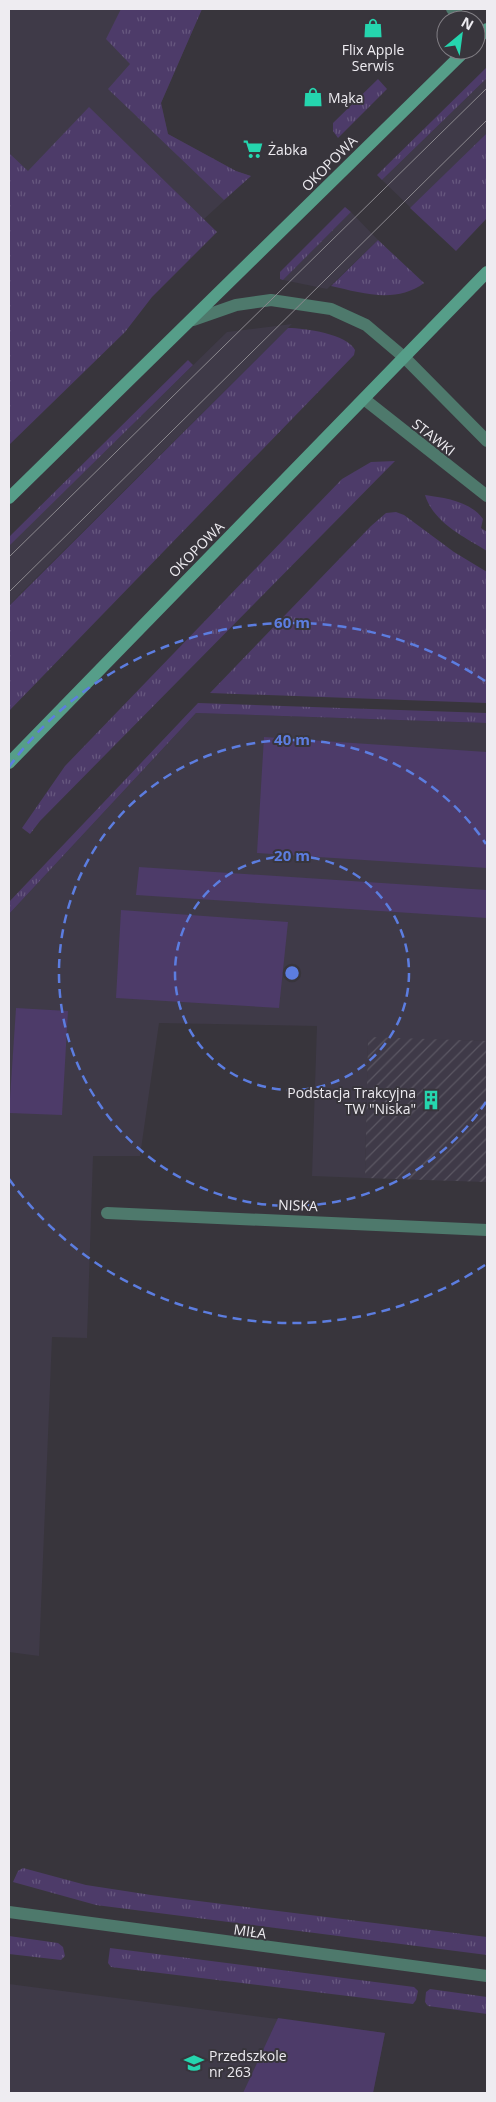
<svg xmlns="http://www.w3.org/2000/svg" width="496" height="2102" viewBox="0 0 496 2102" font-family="'Open Sans',sans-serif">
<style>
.built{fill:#3f3a48}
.industrial{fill:url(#industrial-furrows)}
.grass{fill:url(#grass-tufts)}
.park{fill:#4d3b69}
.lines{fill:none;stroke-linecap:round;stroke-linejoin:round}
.minor{stroke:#4e796c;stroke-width:12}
.tertiary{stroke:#4e796c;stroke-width:12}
.secondary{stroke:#569e89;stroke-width:12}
.tram{stroke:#8c898f;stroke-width:1}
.ring{fill:none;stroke:#5c7de0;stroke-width:2.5;stroke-dasharray:9 6}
.labels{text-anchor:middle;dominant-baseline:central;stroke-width:4;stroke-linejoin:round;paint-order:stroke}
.poi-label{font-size:14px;fill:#eeecf1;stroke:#38353c;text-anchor:start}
.street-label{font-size:14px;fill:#eeecf1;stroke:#38353c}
.centre{fill:#5c7de0;stroke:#38353c;stroke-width:2.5}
.ring-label{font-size:15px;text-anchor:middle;font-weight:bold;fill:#5c7de0;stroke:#38353c;stroke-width:4;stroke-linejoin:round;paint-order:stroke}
</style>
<defs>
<pattern id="industrial-furrows" width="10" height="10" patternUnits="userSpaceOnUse" patternTransform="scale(1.25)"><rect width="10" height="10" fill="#3f3a48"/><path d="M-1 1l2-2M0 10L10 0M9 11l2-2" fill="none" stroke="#5b5763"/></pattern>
<pattern id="grass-tufts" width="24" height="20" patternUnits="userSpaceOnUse" patternTransform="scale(1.25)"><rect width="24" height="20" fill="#4d3b69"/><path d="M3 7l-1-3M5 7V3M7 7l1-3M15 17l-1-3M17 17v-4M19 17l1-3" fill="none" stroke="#67587f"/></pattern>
</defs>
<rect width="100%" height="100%" fill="#38353c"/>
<!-- built -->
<path class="built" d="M9,9H202L161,103L168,134L236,171L251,176L204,219L9,415Z
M487,78V133L411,208L382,180Z
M351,212L378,240L327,289L283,280Z
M292,324L20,594L9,606V546L14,540L227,332Z
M196,713L487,723V1041L368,1038L365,1178L312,1176L317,1026L159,1023L140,1156H93L87,1338L52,1337L39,1656L9,1652V914Z
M9,1984L385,2033L373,2093H9Z"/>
<!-- industrial -->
<path class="industrial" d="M368,1037L487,1041V1182L365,1178Z"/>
<!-- grass -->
<path class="grass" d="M121,9H202L161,103L168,134L236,171L251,176L224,200L108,89L130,64L106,39Z
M487,67V78L382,180L377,175Z
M378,79L387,89L338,138L333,131V123Z
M89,107L217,232L152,297L125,332L9,445V153L28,171Z
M487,133V218L456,251L410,208Z
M345,207L351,212L283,280L280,279V272Z
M378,240L424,283C396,304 362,293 331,286Z
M288,328C305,328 347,334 355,350L354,355L9,711V606Z
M188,360L193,365L9,546V537Z
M395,461L40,821L30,834L22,828L65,766L342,479L371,462Z
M425,495C445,498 470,501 483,519L481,528L487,532V551C464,537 433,522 425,495Z
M396,512L404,515L454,552L487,572V703L210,693L371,526L386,513Z
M198,703L487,713V723L196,713L9,914V902Z
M23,1868L86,1885L151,1895L487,1937V1955L96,1905L13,1882L18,1871Z
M9,1936L58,1943L63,1947L65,1956L61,1960L9,1954Z
M110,1948L414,1987L418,1991L416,2000L413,2004L111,1967L108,1963Z
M430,1989L487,1997V2014L428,2006L425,2002L426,1992Z"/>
<!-- park -->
<path class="park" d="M264,737L487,752V868L257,853Z
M139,867L487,890V918L136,895Z
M121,910L288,922L279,1008L116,998Z
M16,1008L68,1011L62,1115L9,1113Z
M278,2018L385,2033L373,2093H243Z"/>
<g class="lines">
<!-- minor -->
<path class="minor" d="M452,9L463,20
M107,1213L487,1230
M9,1912L487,1976"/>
<!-- tertiary -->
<path class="tertiary" d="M193,320L236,305L271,300L331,309L366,325L405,358L487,441
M364,399L487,496"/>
<!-- secondary -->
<path class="secondary" d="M476,40L487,29
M9,498L466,50
M9,763L487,272"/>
<!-- tram -->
<path class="tram" d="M9,557L487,88
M9,592L487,120"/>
</g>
<!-- distance rings -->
<g class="ring">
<circle cx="292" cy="973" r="117"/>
<path d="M486 1102A233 233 0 1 1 486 844"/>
<path d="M485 1265A350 350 0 0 1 9 1179M9 767A350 350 0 0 1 485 681"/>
</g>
<!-- icons -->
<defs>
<symbol id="shop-bare" viewBox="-9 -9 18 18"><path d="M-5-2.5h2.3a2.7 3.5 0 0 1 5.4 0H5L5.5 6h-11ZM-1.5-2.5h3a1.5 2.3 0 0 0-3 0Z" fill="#25d5ae" stroke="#38353c" stroke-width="2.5" paint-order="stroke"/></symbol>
<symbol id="supermarket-bare" viewBox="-9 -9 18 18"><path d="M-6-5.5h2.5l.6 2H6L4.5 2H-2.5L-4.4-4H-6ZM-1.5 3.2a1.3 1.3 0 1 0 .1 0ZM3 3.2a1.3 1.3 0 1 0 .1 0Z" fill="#25d5ae" stroke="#38353c" stroke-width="2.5" paint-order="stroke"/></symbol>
<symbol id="building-bare" viewBox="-9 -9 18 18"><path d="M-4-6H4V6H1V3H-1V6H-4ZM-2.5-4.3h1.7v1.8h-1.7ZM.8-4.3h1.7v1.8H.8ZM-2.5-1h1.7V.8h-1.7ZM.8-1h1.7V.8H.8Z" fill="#25d5ae" stroke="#38353c" stroke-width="2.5" paint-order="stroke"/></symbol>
<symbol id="school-bare" viewBox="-9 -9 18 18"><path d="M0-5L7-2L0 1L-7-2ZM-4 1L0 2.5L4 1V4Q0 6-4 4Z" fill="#25d5ae" stroke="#38353c" stroke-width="2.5" paint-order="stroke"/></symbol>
</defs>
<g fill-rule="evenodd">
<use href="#shop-bare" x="359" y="14" width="28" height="28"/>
<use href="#shop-bare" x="299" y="83" width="28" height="28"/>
<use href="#supermarket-bare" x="239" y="135" width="28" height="28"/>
<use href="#building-bare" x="417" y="1086" width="28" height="28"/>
<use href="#school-bare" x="180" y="2049" width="28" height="28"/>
</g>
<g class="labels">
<!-- poi labels -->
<g class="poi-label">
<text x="373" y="49" text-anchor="middle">Flix Apple<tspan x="373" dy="16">Serwis</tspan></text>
<text x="328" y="97">Mąka</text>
<text x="268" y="149">Żabka</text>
<text x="416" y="1092" text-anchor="end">Podstacja Trakcyjna<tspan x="416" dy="16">TW "Niska"</tspan></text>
<text x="209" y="2055">Przedszkole<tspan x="209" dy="16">nr 263</tspan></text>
</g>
<!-- street labels -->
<g class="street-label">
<text transform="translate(329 163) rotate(-45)">OKOPOWA</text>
<text transform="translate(434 437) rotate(38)">STAWKI</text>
<text transform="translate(196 549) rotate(-45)">OKOPOWA</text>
<text transform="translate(298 1205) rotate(2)">NISKA</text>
<text transform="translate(250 1931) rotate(8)">MIŁA</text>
</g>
</g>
<circle cx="292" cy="973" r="8" class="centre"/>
<g class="ring-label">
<text x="292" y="628">60 m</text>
<text x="292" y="745">40 m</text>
<text x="292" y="861">20 m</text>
</g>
<!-- border -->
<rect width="496" height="2102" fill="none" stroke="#eeecf1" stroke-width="20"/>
<!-- north arrow -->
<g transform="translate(461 35) rotate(29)"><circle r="24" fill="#38353c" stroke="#817e84"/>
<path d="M0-4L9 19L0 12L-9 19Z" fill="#25d5ae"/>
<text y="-8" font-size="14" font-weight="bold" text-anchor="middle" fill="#eeecf1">N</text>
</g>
</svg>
